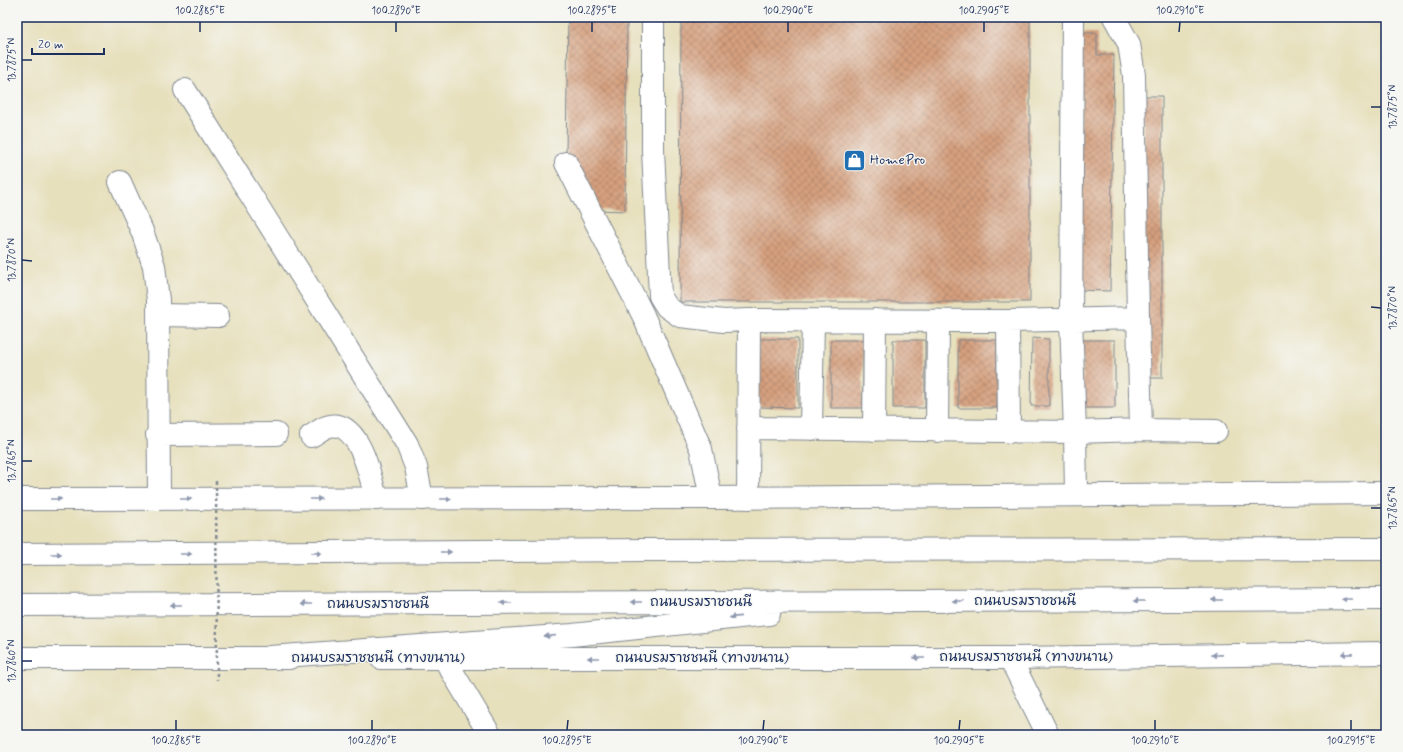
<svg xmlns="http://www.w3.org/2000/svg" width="1403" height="752" viewBox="0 0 1403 752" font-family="Mynerve,'Playpen Sans Thai',sans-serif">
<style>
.building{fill:url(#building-cross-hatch)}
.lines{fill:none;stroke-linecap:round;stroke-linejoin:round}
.minor-casing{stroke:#81888e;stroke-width:24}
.major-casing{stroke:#81888e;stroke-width:24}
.highway-casing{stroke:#81888e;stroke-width:24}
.minor{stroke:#fff;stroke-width:22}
.major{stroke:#fff;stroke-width:22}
.highway{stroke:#fff;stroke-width:22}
.path-bridge{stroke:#81888e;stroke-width:2.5;stroke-dasharray:3 3;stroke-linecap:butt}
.oneway{fill:#8d97ae}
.ticks{fill:none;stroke:#1b2f5e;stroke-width:1.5}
.labels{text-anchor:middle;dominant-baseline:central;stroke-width:3;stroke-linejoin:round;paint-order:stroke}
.poi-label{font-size:14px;fill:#1b2f5e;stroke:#f6f6f2;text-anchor:start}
.street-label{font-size:14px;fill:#1b2f5e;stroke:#f6f6f2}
.neatline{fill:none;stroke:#1b2f5e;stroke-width:1.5}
.ticks-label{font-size:10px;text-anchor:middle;fill:#1b2f5e}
</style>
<defs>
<pattern id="building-cross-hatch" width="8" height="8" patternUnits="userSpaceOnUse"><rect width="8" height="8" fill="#d6a07e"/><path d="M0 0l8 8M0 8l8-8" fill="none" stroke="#ad836a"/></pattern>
</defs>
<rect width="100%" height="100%" fill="#f6f6f2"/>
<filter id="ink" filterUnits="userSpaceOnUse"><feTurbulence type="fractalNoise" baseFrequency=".025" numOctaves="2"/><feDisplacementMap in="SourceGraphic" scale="8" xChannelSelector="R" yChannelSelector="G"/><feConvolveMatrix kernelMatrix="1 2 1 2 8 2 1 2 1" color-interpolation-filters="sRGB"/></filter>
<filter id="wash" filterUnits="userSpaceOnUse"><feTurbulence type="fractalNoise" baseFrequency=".012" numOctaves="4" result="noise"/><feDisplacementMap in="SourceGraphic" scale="16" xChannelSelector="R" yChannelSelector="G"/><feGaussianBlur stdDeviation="0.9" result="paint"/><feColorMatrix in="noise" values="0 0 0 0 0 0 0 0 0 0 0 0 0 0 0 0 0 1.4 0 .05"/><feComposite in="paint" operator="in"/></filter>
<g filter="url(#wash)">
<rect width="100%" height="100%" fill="#e7e0bd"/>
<g id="blocks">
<!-- building -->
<path class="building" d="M568,17H627L625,211L596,210L566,154Z
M681,17H1030V302H680Z
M1081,33H1097V55H1114L1110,291L1077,290Z
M1144,96H1162V378H1144Z
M1032,338L1049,339V406H1031Z
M758,339H798V408L758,407Z
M831,340H863V408H831Z
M893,340H925V408H893Z
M958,340H997V408H958Z
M1083,340H1115V408H1082Z"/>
</g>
</g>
<g filter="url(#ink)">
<use href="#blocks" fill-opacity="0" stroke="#81888e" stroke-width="1"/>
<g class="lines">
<defs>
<path id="minor" d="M653,17V150L660,296L667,307L680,316L724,321L749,320
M1114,17L1129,44L1134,75L1138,318
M185,90L407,444L416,467L422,499
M566,163L643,315L701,449L711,498
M120,182L142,231L154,266L158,300L159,499
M158,315L218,316
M1008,321L1009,432
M748,428L1075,432L1071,319L1073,17
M811,429L813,321
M874,430L875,320
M1141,430L1216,431
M937,431L938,321
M157,435L276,434
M311,436C315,434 320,430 324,428C358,412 371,478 376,499
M748,498L749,320L1008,321L1138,318L1141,430L1075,432L1076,494
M444,658L490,735
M1010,658L1048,735"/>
<path id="major" d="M17,499L711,498L1386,493
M17,658H289
M381,658H1010L1386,653"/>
<path id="highway" d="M17,554L647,550L1386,549
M17,605L1386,599
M270,657L572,635L769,614"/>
</defs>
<!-- minor casing -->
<use href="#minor" class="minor-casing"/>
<!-- major casing -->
<use href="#major" class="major-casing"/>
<!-- highway casing -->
<use href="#highway" class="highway-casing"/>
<!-- minor -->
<use href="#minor" class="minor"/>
<!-- major -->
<use href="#major" class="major"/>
<!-- highway -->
<use href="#highway" class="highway"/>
<!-- path-bridge -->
<path class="path-bridge" d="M216,481L217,680"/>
</g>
<!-- one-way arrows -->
<defs><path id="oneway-solid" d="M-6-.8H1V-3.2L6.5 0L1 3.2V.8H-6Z"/></defs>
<g class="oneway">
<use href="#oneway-solid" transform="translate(56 499)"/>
<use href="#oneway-solid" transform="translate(186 499)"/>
<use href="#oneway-solid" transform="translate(316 499)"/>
<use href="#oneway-solid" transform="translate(446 499)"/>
<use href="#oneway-solid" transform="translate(446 552)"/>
<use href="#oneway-solid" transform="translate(316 553)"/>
<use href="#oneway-solid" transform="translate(56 554)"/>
<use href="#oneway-solid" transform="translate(186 554)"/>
<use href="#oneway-solid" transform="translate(1347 599) rotate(180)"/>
<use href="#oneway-solid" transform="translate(1217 600) rotate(180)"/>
<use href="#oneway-solid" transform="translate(958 601) rotate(180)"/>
<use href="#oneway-solid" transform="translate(1139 601) rotate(180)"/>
<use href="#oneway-solid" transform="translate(636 602) rotate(180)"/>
<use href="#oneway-solid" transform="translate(506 603) rotate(180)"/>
<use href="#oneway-solid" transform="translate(306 604) rotate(180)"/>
<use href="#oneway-solid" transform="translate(176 605) rotate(180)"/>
<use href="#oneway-solid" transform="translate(735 617) rotate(174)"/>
<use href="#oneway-solid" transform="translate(550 636) rotate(176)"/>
<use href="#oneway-solid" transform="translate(1347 654) rotate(179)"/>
<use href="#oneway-solid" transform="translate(1217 655) rotate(179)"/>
<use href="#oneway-solid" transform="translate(593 658) rotate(-180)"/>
<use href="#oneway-solid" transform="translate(919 658) rotate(-180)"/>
</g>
</g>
<!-- ticks -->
<path class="ticks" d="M200,32V22M396,32V22M592,32V22M788,32V22M984,32V22M1179,32L1180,22M22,60H32M1371,107H1381M22,260L32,261M1371,307L1381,308M22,461H32M1371,508H1381M22,661H32M176,730V720M372,730V720M567,730L568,720M763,730L764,720M959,730L960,720M1155,730V720M1351,730V720"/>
<!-- icons -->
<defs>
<symbol id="shop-square" viewBox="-11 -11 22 22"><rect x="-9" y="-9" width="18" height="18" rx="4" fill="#1f6fb2" stroke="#f6f6f2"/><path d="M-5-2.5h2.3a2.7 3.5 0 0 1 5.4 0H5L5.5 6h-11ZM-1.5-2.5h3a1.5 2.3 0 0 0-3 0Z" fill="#fff"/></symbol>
</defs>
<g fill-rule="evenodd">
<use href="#shop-square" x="842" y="148" width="25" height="25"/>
</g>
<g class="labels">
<!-- poi labels -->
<g class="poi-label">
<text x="870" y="160">HomePro</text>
</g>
<!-- street labels -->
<g class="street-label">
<text x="1025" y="601">ถนนบรมราชชนนี</text>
<text x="701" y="602">ถนนบรมราชชนนี</text>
<text x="378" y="604">ถนนบรมราชชนนี</text>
<text x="1026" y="657">ถนนบรมราชชนนี (ทางขนาน)</text>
<text x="378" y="658">ถนนบรมราชชนนี (ทางขนาน)</text>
<text x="702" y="658">ถนนบรมราชชนนี (ทางขนาน)</text>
</g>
</g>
<!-- margin -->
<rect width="1403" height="752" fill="none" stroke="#f6f6f2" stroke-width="44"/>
<!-- scale -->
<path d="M32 48v6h72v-6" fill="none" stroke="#1b2f5e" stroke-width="2"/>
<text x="38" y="48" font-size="12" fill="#1b2f5e" stroke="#f6f6f2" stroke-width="3" paint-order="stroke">20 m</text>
<rect x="22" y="22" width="1359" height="708" class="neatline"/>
<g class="ticks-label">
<text x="200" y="14">100.2885°E</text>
<text x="396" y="14">100.2890°E</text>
<text x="592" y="14">100.2895°E</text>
<text x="788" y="14">100.2900°E</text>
<text x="984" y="14">100.2905°E</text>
<text x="1180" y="14">100.2910°E</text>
<text transform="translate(11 60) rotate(-90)" y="4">13.7875°N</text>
<text transform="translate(1392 107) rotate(-90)" y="4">13.7875°N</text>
<text transform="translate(11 260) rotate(-90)" y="4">13.7870°N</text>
<text transform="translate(1392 308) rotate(-90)" y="4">13.7870°N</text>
<text transform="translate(11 461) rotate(-90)" y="4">13.7865°N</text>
<text transform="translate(1392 508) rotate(-90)" y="4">13.7865°N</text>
<text transform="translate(11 661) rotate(-90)" y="4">13.7860°N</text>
<text x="176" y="744">100.2885°E</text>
<text x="372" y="744">100.2890°E</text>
<text x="567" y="744">100.2895°E</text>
<text x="763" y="744">100.2900°E</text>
<text x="959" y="744">100.2905°E</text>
<text x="1155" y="744">100.2910°E</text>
<text x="1351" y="744">100.2915°E</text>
</g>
</svg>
